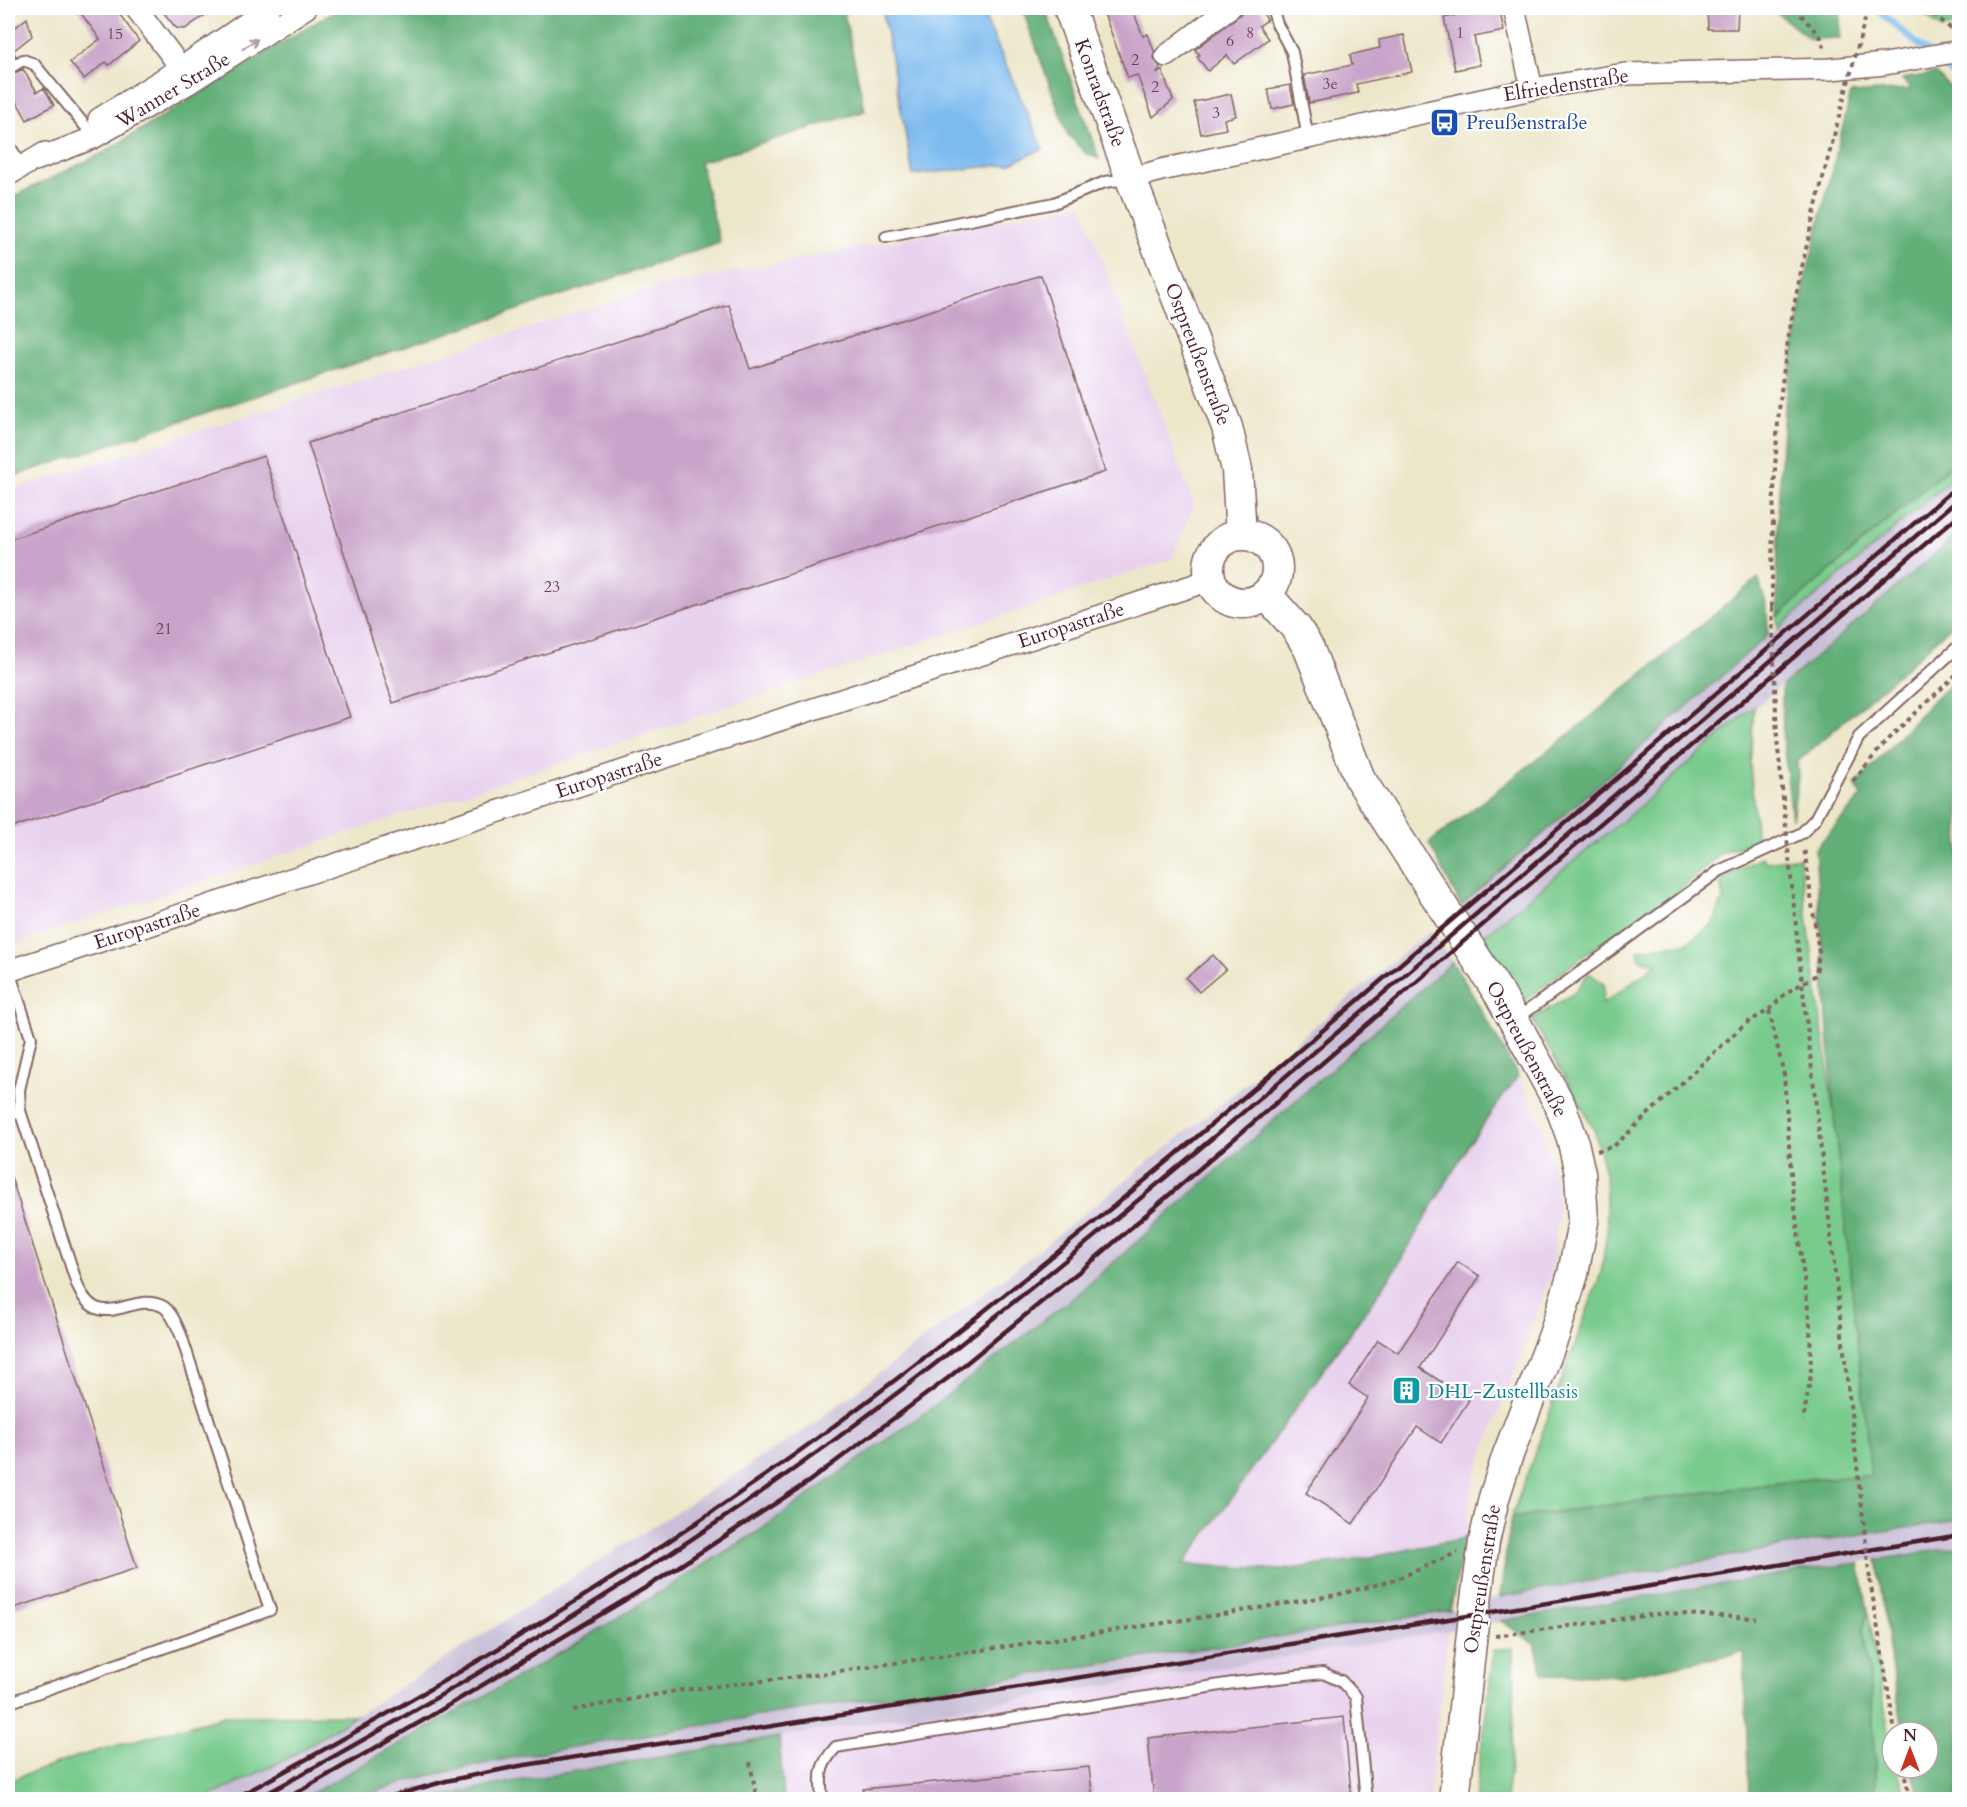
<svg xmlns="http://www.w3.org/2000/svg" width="1967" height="1807" viewBox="0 0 1967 1807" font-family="Cardo,serif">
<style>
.built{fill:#e8d2ee}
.industrial{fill:#c9bfd7}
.green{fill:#79cb8d;stroke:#62755c;stroke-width:1.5}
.forest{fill:#62af78;stroke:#566752;stroke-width:1.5}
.water{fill:#7bbaef;stroke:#626c8d;stroke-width:1.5}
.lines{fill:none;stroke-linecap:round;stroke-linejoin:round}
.stream{stroke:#7bbaef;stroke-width:6}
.building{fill:#c9a4ca}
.lane-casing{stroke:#836563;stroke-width:14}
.street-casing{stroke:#836563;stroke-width:24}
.secondary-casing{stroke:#836563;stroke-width:33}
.path{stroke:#836563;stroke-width:4;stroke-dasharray:4.5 4.5;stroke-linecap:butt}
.lane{stroke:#fff;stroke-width:10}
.street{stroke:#fff;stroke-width:21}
.secondary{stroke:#fff;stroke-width:30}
.rail{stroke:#4a1f2b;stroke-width:4.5}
.path-bridge{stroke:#836563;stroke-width:4;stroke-dasharray:4.5 4.5;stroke-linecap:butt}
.oneway{stroke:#ae9aa0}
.labels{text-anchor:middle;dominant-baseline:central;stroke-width:4.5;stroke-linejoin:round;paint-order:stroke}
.number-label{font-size:16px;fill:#6a4053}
.street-label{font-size:20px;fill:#4a1f2b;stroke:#fff}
.transit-label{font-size:20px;fill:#164399;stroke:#fff;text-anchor:start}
.culture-label{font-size:20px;fill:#0d838f;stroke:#fff;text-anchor:start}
</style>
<rect width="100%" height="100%" fill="#fff"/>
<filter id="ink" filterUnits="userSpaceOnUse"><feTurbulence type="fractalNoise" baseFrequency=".0167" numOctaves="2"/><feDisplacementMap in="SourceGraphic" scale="12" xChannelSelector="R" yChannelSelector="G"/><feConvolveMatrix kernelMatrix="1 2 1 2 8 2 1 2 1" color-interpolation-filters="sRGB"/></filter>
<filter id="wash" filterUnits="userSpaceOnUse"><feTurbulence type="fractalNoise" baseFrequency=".008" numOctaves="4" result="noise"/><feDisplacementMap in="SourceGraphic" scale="24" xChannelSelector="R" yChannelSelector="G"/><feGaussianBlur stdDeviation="1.35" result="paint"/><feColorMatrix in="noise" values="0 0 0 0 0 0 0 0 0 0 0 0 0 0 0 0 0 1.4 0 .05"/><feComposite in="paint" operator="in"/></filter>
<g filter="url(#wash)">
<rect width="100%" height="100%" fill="#ede7ca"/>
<!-- built -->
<path class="built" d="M1081,204L1194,504L1172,559L8,946V491L658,287Z
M1518,1076L1540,1122L1553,1169L1558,1207L1553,1265L1545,1291L1474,1478L1465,1538L1356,1560L1283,1570L1183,1564L1393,1273L1469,1144Z
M1448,1631L1429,1799H784L779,1737Z"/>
<!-- industrial -->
<path class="industrial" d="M1959,473V533L1639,807L1481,938L1461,906L1768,635L1778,629Z
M1431,930L1452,962L1079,1293L927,1411L759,1531L569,1648L302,1799L205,1800L289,1758L811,1426L1010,1273L1226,1100Z
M1959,1520V1547L1806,1570L1448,1631L779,1737L506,1783L431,1799L352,1800L418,1778L519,1756L777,1713L1450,1611L1500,1597L1809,1542Z"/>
<!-- green -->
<path class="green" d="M1916,8H1959V25L1942,29Z
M1959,458V473L1778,629L1777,617Z
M1754,706L1750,765L1757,842L1723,852L1672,897L1594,948L1523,1002L1481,938L1639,807Z
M1762,857L1766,862L1799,857L1834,1116L1872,1476L1808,1479L1511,1518L1601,1273L1607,1232L1605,1173L1594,1129L1532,1019L1573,994L1589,973L1604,984L1603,1004L1658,963L1640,960L1638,950L1659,946L1685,944L1713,924L1723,899L1720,879Z
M1868,1611L1892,1749V1768H1897L1906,1799H1876L1872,1698L1863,1628Z
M1513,1648C1517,1698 1513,1749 1506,1799H1475L1494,1650Z
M356,1715L288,1758L205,1799H8V1781L79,1756L224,1716Z"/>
<!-- forest -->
<path class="forest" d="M339,8H843L865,111L700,162L720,243L8,478V199L103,153Z
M1022,8H1045L1099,159L1085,153L1067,133Z
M1774,8H1840V38L1810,39L1777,13Z
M1936,73L1959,97V458L1777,617L1778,511L1784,410L1805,281L1851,93L1911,89L1902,79Z
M1959,533V618L1918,657L1797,762L1798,777L1792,819L1783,739L1782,686Z
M1758,578L1767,607L1768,635L1461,906L1429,843L1571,733Z
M1959,677V1520L1809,1542L1500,1597L1511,1518L1808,1479L1871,1476L1834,1116L1815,849L1862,796L1855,785L1936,697Z
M1452,962L1471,992L1518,1076L1469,1144L1393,1273L1184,1564L1283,1570L1356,1560L1465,1538L1450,1611L777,1713L519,1756L419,1778L352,1799H302L569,1648L759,1531L927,1411L1079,1293Z
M1959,1547V1799H1920L1912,1768H1928V1732H1904L1892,1670L1877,1560Z
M1859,1563L1868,1611L1863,1628L1872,1698L1876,1799H1749L1744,1652L1623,1676L1543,1675L1535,1644L1501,1621L1806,1570Z
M779,1737L784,1799H431L506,1783Z"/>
<!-- water -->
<path class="water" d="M882,8H981L1043,149L1009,164L913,175Z"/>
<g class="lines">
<!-- stream -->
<path class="stream" d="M1875,8L1927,52
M1937,61L1960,80"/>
</g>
<g id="blocks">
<!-- building -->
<path class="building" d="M77,8H115L139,41L109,65L106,62L84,79L70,62L100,39Z
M160,8H215L185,29L176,28Z
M1102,8H1132L1143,36L1148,34L1154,51V58L1160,67L1157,73L1162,70L1173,100L1153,117L1137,75L1128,78Z
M1248,8H1260L1267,20L1259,26L1268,39L1234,64L1227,55L1208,71L1197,57L1200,55L1195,50Z
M1452,8H1499L1504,31L1474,37L1480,65L1455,70L1444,18L1454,16Z
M1707,8H1738L1737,29H1708Z
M27,18L32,36L13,51L16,56L8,61V33Z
M1404,35L1412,72L1356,84L1358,93L1309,103L1304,75L1352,65L1350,55L1380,48L1379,40Z
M23,69L37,92L44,88L54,105L27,120L17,102L8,107V76Z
M1290,85L1294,104L1272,109L1268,89Z
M1231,94L1236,116L1224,119L1226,129L1201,134L1194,102Z
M1041,275L1105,472L393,703L308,443L729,305L750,369Z
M264,456L350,717L8,829V540Z
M1213,955L1226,969L1199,992L1186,978Z
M11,1177L137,1568L8,1610V1178Z
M1458,1262L1480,1276L1420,1368L1469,1400L1441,1443L1417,1427L1353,1524L1306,1493L1368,1398L1349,1385L1378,1340L1398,1353Z
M1344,1717L1351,1793L1296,1800H1154L1148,1738Z
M1089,1767L1093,1800H864L863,1789Z"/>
</g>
</g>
<g filter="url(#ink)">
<use href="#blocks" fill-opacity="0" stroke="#836563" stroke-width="1.5"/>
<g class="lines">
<defs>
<path id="lane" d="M1272,8L1277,24L1292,52L1308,138
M8,69L23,60L34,64L86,127L93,138
M8,143L22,167
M886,237L1054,203L1105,182L1128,179
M1515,1020L1719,871L1802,833L1815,819L1859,737L1960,645
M8,1116L20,1111
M8,1703L270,1610L181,1335C177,1326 172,1313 164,1307C133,1289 101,1336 78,1287L20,1111L19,1090L31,1038L9,971
M822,1800C820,1775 818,1767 836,1747L1233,1683L1323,1673L1341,1681L1356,1697L1366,1800"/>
<path id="street" d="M136,8L181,68L187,80
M1514,8L1532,89
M1166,56L1229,8
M99,119L181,68L269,8
M33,161L93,138L189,83L306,8
M8,175L45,153
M1131,179L1161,170L1532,89L1625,74L1830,69L1885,64L1960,51
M8,971L1210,580"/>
<path id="secondary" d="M1069,8L1131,179L1227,427L1237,470L1241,535
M1209 569a34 34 0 1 1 68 0a34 34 0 1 1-68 0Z
M1266,594L1297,629L1309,649L1360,779L1500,995L1560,1105L1572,1138L1580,1173L1583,1222L1573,1274L1554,1335L1507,1457L1494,1498L1484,1542L1474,1615L1454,1800"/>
</defs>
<!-- lane casing -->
<use href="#lane" class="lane-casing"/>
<!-- street casing -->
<use href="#street" class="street-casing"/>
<!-- secondary casing -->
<use href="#secondary" class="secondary-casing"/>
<!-- path -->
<path class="path" d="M1795,8L1821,38L1825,51
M1927,8L1956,33
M1772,607C1772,550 1773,493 1777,437C1783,343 1804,252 1827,162
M1853,781L1888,739L1960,671
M1769,1010L1786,993L1816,975L1819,953L1804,847
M1597,1151L1614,1146L1745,1024L1769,1010L1784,1075L1792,1186L1810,1324L1811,1374L1803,1421
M1870,1580L1895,1732
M1495,1636L1665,1613L1756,1618
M573,1710L682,1690L814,1675L1217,1615L1336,1595L1395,1580L1458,1552
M750,1762L757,1800
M1903,1768L1910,1800"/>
<!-- lane -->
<use href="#lane" class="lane"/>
<!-- street -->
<use href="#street" class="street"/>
<!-- secondary -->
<use href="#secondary" class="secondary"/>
<!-- rail -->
<path class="rail" d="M232,1800C437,1689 638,1570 827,1431C1012,1295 1187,1146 1362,997C1561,826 1760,655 1960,484
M255,1800C454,1692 649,1575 833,1441C999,1319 1155,1187 1312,1054C1529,870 1744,684 1960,498
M284,1800L429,1717L655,1582L808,1482L948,1378L1097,1257L1960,514
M378,1800L446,1781L519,1766L1474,1615L1960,1535"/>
<!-- path-bridge -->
<path class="path-bridge" d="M1827,162L1868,8
M1772,607L1777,738L1798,947L1870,1580"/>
</g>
<!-- one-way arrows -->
<defs><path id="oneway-shaft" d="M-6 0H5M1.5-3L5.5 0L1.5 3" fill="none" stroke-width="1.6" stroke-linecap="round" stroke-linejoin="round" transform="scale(1.5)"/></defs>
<use class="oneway" href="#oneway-shaft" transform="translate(250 44) rotate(-33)"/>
</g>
<!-- icons -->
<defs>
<symbol id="bus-square" viewBox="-11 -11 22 22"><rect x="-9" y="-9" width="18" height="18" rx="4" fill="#1a4fb4" stroke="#fff"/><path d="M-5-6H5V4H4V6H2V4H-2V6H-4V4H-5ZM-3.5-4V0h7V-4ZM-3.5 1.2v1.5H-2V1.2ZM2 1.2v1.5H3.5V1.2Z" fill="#fff"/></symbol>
<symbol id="building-square" viewBox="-11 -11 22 22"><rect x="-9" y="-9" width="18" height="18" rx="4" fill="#0f9aa8" stroke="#fff"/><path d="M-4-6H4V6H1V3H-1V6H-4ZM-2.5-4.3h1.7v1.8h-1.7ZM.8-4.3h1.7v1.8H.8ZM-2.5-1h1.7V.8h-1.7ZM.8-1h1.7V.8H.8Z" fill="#fff"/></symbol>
</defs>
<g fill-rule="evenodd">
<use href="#bus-square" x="1428" y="106" width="33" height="33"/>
<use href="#building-square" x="1390" y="1374" width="33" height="33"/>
</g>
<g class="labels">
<!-- number labels -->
<g class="number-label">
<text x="1250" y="33">8</text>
<text x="1460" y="33">1</text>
<text x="115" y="34">15</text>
<text x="1230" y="41">6</text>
<text x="1135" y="60">2</text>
<text x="1330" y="84">3e</text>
<text x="1155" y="87">2</text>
<text x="1216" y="113">3</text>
<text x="552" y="587">23</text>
<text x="164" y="629">21</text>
</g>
<!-- street labels -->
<g class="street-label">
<text transform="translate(1566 85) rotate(-9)">Elfriedenstraße</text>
<text transform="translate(173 90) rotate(-31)">Wanner Straße</text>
<text transform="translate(1100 93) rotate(70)">Konradstraße</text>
<text transform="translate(1198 354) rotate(69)">Ostpreußenstraße</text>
<text transform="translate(1071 625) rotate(-18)">Europastraße</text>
<text transform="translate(609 775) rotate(-18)">Europastraße</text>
<text transform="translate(147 926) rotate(-18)">Europastraße</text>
<text transform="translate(1527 1049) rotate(62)">Ostpreußenstraße</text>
<text transform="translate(1482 1579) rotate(-81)">Ostpreußenstraße</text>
</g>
<!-- transit labels -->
<g class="transit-label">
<text x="1466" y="122">Preußenstraße</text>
</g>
<!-- culture labels -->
<g class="culture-label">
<text x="1428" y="1391">DHL-Zustellbasis</text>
</g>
</g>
<!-- margin -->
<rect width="1967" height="1807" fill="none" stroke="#fff" stroke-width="30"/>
<!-- north arrow -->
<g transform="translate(1910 1750)"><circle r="28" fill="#ffffff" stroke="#b7a5aa" stroke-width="1.5"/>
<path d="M0-4.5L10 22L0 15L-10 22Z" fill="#c8321e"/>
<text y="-9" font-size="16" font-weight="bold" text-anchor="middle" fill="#4a1f2b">N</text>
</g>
</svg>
